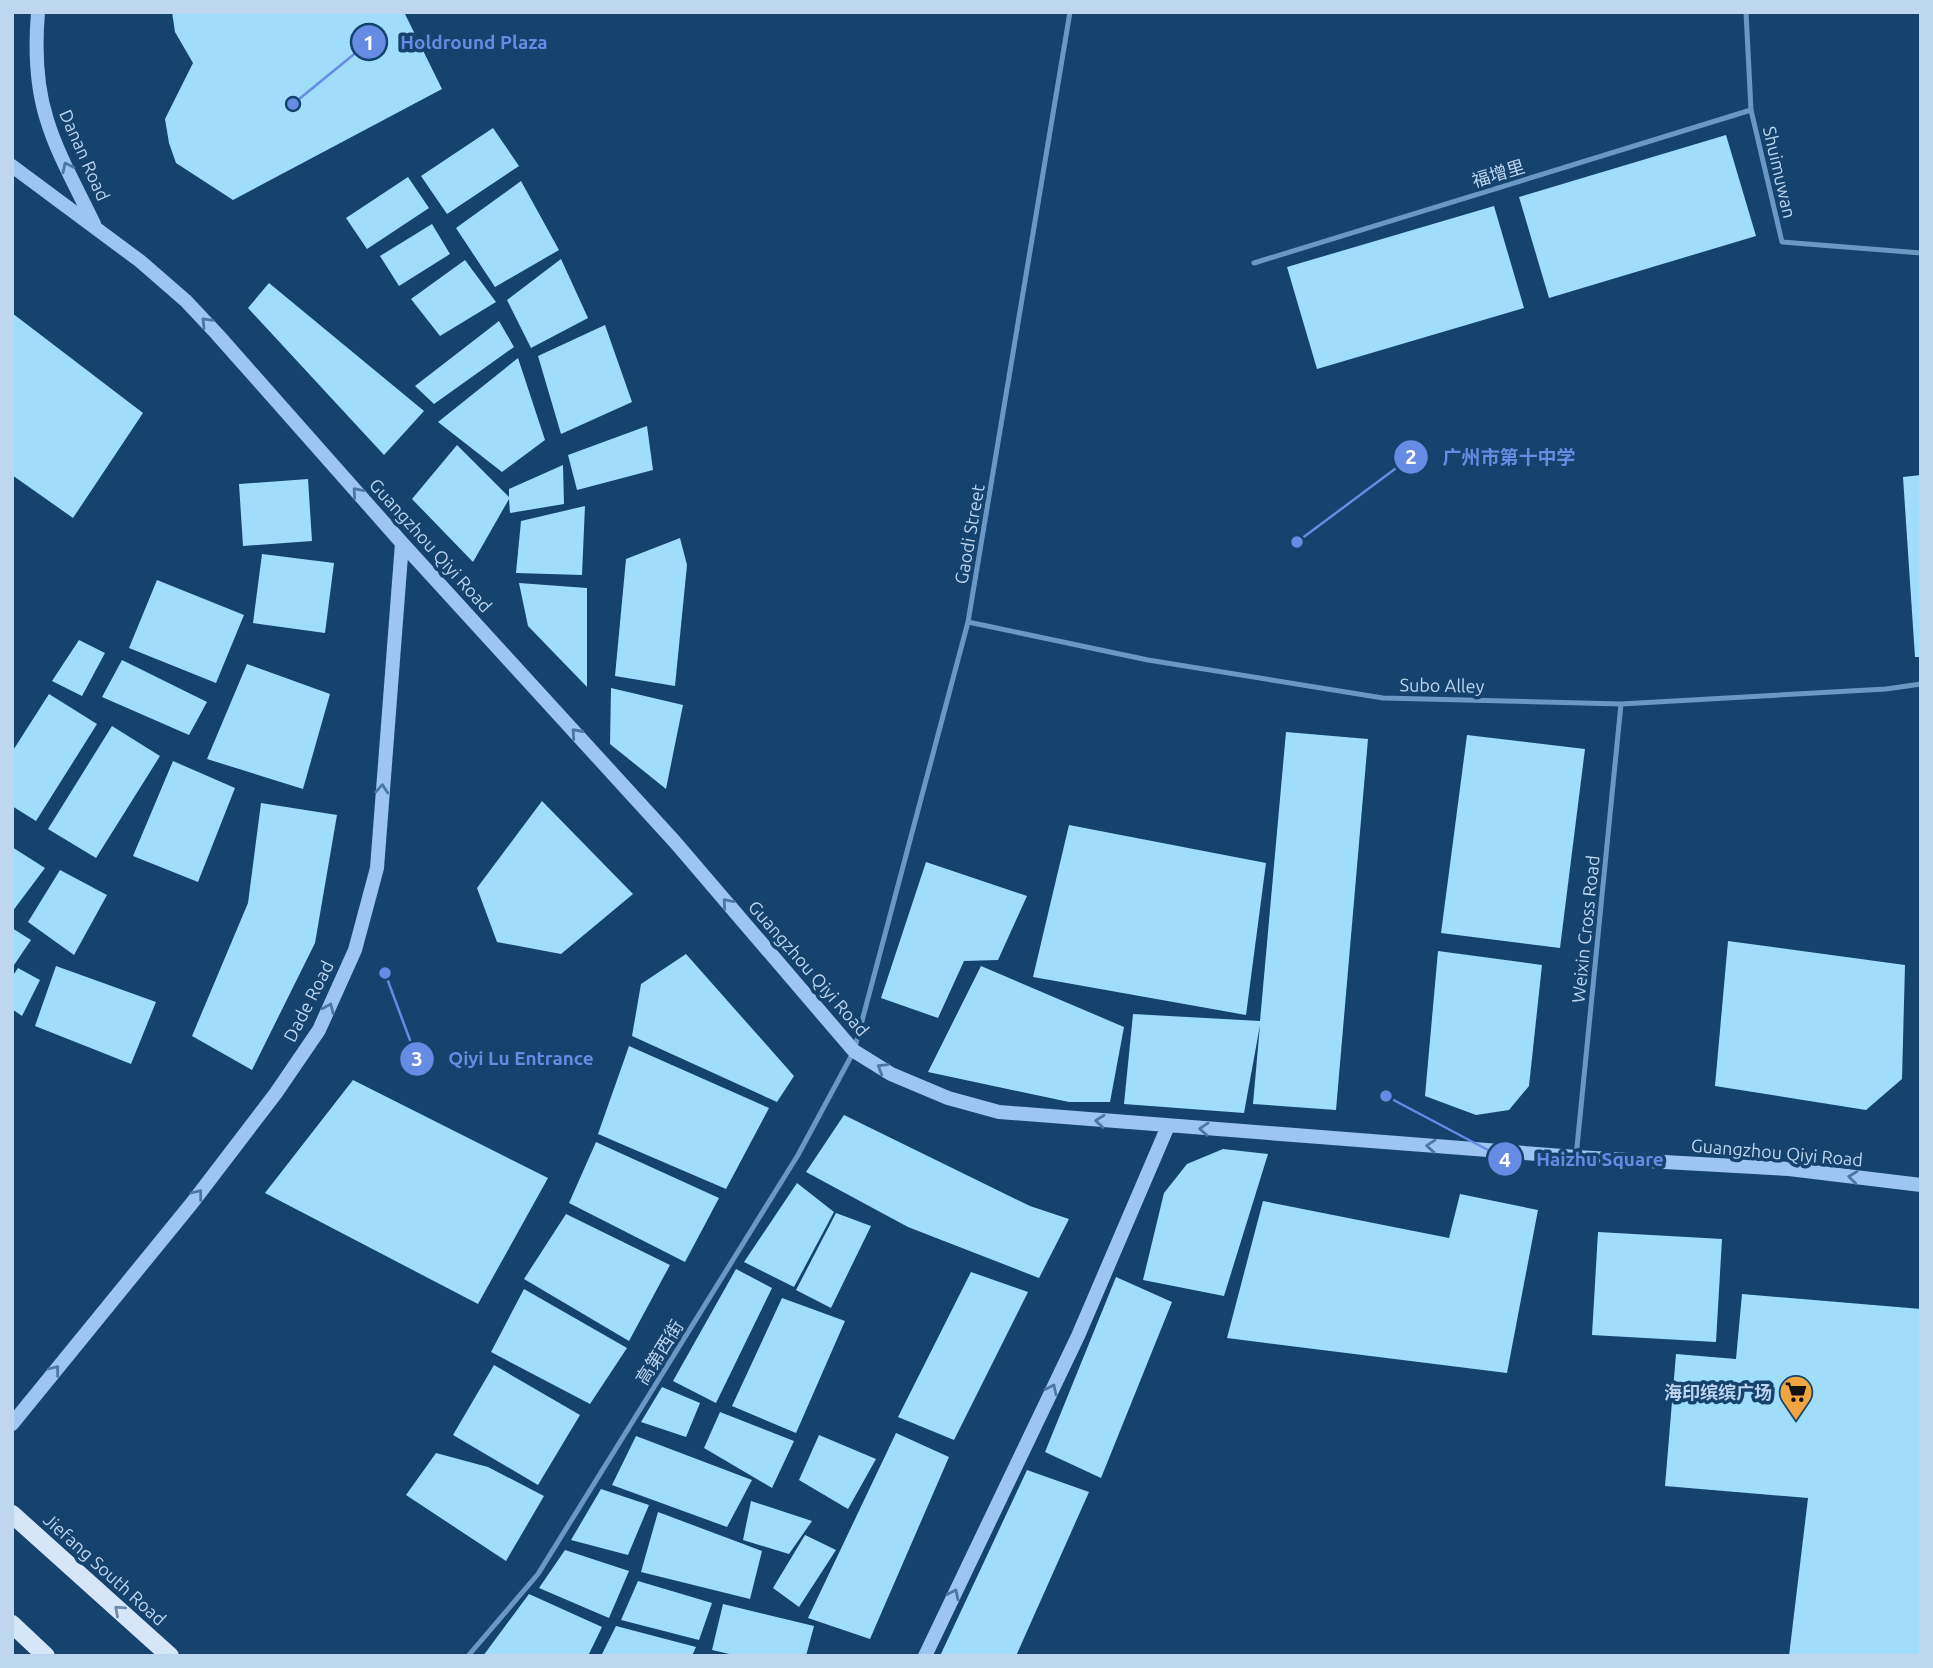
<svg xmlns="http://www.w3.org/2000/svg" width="1933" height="1668" viewBox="0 0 1933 1668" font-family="Ubuntu,'Noto Sans SC',sans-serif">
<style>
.building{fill:#9fddfb}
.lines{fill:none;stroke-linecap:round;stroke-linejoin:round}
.lane{stroke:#6b97c5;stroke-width:5}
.secondary{stroke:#9cc5f1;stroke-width:14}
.primary{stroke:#d5e6f9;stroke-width:18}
.oneway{stroke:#4b77a2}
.oneway2{stroke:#6b8cac}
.labels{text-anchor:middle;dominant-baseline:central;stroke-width:7;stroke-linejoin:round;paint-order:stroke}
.street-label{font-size:18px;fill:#bed6ef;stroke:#15436d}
.poi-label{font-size:18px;font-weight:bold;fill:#bed6ef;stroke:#15436d;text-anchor:end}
.leader{fill:none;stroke:#658be2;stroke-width:2.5}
.callout-dot{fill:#658be2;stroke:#15436d;stroke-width:2.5}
.mark-label{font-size:21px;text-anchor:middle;font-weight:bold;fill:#fff}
.callout-label{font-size:19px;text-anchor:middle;font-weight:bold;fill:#658be2;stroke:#15436d;stroke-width:7;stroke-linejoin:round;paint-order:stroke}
</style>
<rect width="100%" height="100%" fill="#15436d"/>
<!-- building -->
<path class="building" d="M172,12H404L442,89L233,200L176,163L169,143L165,119L193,63L175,32Z
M493,128L519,166L447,214L421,176Z
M1726,135L1756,236L1549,298L1519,197Z
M408,177L429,208L367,249L346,218Z
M521,181L559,250L495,287L456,228Z
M1494,206L1524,308L1317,369L1287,267Z
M432,224L450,254L399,286L380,256Z
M561,259L588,318L531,348L507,300Z
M465,260L496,302L440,336L411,299Z
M269,283L424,411L384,455L248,308Z
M12,313L143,413L73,518L12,475Z
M499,321L514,347L434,404L415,386Z
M605,325L632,402L561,434L538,356Z
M518,358L545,440L502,472L438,422Z
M647,426L653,470L577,490L568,455Z
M457,445L509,497V489L563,465L564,504L510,513L509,499L473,562L412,499Z
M1921,475V657H1915L1903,477Z
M308,479L312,541L243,546L239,484Z
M585,506L582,575L516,573L521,521Z
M680,538L687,565L675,686L615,676L626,559Z
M262,554L334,563L325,633L253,623Z
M157,580L244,615L216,683L129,648Z
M519,583L587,588V687L528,626Z
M79,640L105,653L82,696L52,681Z
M122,660L207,702L189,735L102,697Z
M247,664L330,694L303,789L207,759Z
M611,688L683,705L666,789L610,744Z
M49,694L97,724L36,821L12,806V752Z
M112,726L160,756L96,858L48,829Z
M1286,732L1368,739L1336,1110L1253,1104L1260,1025L1244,1113L1124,1104L1133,1014L1260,1021Z
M1467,735L1585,749L1560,948L1441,933Z
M173,761L235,788L198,882L133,856Z
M542,801L633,894L561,954L497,942L477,888Z
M261,803L337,815L315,943L252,1070L192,1036L248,903Z
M1069,825L1266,863L1246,1015L1033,977Z
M12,847L45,868L12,912Z
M926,862L1027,896L998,960L964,961L938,1018L881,998Z
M60,870L107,895L74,955L28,922Z
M12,928L31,940L12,968Z
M1728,941L1905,965L1902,1079L1866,1110L1715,1086Z
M1438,951L1542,965L1529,1086L1509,1110L1476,1115L1425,1096Z
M686,954L794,1076L777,1102L632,1036L641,984Z
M56,966L156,1002L131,1064L35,1026Z
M981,966L1124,1027L1110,1102H1069L928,1072Z
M18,968L40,980L22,1016L12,1009V977Z
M629,1046L769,1108L726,1189L598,1134Z
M353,1080L548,1178L478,1304L265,1193Z
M844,1115L1030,1206L1069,1219L1039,1278L908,1227L806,1172Z
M596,1142L719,1198L685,1262L569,1203Z
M1223,1149L1268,1154L1224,1296L1143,1280L1164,1193L1187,1164Z
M797,1183L834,1212L794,1287L744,1262Z
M1460,1194L1538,1210L1507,1373L1227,1338L1263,1201L1449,1238Z
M836,1213L871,1226L831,1308L796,1290Z
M566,1214L670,1265L629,1341L524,1279Z
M1598,1232L1722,1239L1716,1342L1592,1335Z
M736,1269L772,1288L716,1403L673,1381Z
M971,1272L1028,1292L954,1440L898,1417Z
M1116,1277L1172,1302L1101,1478L1045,1452Z
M524,1289L627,1348L590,1404L491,1352Z
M1742,1294L1921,1309V1656H1789L1808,1498L1665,1486L1676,1354L1736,1359Z
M782,1298L845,1321L796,1433L732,1406Z
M494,1365L580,1415L538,1485L453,1435Z
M662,1387L700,1403L686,1437L641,1422Z
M720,1412L794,1441L772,1488L704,1448Z
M896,1433L949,1457L870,1639L808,1618Z
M819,1435L876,1459L848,1509L799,1480Z
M636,1436L752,1480L727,1527L612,1485Z
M436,1453L488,1467L544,1496L506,1561L406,1495Z
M1027,1470L1089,1492L1016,1656H940Z
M601,1489L649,1505L628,1555L571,1540Z
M751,1501L812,1521L789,1554L743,1540Z
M658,1512L762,1551L750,1599L641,1572Z
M805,1535L836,1550L799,1607L773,1588Z
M565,1550L629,1571L609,1618L539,1588Z
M638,1581L712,1603L699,1640L621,1620Z
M529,1594L602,1627L588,1656H483Z
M723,1604L814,1626L806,1656H738L712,1650Z
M616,1626L696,1647L692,1656H601Z"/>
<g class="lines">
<!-- lane -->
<path class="lane" d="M1746,12L1751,110L1782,242L1921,253
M1254,263L1751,110
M968,622L1148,660L1383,698L1621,704L1886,689L1921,684
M1576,1157L1621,704
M468,1656L538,1574L798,1155L854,1051L968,622L1070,12"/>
<!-- secondary -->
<path class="secondary" d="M38,12C35,48 36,86 47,120C58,156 78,190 94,224
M12,166L140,261L186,301L217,334L402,543L675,842L854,1051L891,1074L948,1098L999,1112L1576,1157L1789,1169L1921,1185
M12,1424L192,1203L276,1093L319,1030L355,950L377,868L402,543
M925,1656L1078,1336L1168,1126"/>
<!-- primary -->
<path class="primary" d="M12,1514L170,1656
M12,1624L46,1656"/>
</g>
<!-- one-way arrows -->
<defs><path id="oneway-chevron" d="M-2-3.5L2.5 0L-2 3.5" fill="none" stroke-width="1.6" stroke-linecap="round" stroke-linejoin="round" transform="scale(1.75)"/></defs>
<g class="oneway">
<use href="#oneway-chevron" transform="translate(67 167) rotate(-116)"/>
<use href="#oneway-chevron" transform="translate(206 322) rotate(-134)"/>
<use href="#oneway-chevron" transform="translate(357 492) rotate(-131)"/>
<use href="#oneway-chevron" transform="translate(576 733) rotate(-132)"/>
<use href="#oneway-chevron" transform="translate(382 789) rotate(-86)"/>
<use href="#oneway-chevron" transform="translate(727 903) rotate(-131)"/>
<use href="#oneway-chevron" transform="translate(329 1008) rotate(-66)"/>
<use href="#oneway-chevron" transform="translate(882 1068) rotate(-148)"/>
<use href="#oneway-chevron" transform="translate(1100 1121) rotate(-175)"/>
<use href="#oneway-chevron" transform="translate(1204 1129) rotate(-176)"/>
<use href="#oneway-chevron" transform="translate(1431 1146) rotate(-176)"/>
<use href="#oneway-chevron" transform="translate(1853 1177) rotate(-173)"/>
<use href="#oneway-chevron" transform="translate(198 1194) rotate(-52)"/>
<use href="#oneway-chevron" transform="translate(55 1370) rotate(-52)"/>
<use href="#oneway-chevron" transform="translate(1052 1389) rotate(-64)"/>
<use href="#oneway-chevron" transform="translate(954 1594) rotate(-64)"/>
</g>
<use class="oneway2" href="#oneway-chevron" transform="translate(119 1610) rotate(-138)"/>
<!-- icons -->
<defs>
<symbol id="supermarket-pin" viewBox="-11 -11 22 30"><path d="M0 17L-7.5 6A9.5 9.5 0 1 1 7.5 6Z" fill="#f1a540" stroke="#15436d"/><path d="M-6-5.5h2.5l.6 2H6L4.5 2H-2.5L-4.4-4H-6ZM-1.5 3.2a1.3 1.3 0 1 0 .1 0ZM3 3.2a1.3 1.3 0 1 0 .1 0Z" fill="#111"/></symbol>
</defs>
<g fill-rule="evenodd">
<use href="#supermarket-pin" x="1777" y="1373" width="38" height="52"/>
</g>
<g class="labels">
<!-- street labels -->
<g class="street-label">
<text transform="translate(85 155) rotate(66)">Danan Road</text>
<text transform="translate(1780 172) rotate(77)">Shuimuwan</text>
<text transform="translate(1498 173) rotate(-17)">福增里</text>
<text transform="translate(969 534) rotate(-80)">Gaodi Street</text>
<text transform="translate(431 545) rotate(48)">Guangzhou Qiyi Road</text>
<text transform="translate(1442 685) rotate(1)">Subo Alley</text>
<text transform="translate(1585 929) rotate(-84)">Weixin Cross Road</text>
<text transform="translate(809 968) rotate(49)">Guangzhou Qiyi Road</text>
<text transform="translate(308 1001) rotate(-63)">Dade Road</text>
<text transform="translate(1777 1152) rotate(5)">Guangzhou Qiyi Road</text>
<text transform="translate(659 1352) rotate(-58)">高第西街</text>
<text transform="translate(105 1569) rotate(42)">Jiefang South Road</text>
</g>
<!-- poi labels -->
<g class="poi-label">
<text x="1772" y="1392">海印缤缤广场</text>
</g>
</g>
<!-- callouts -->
<path class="leader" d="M293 104L369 42M1297 542L1411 457M385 973L417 1059M1386 1096L1505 1159"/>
<g class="callout-dot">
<circle cx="293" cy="104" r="7"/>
<circle cx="1297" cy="542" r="7"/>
<circle cx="385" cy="973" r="7"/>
<circle cx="1386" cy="1096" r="7"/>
<circle cx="369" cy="42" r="18"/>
<circle cx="1411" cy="457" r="18"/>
<circle cx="417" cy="1059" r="18"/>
<circle cx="1505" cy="1159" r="18"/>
</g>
<g class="mark-label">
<text x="369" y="50">1</text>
<text x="1411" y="464">2</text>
<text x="417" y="1066">3</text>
<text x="1505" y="1167">4</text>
</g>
<g class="callout-label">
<text x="474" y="49">Holdround Plaza</text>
<text x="1509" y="464">广州市第十中学</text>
<text x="521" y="1065">Qiyi Lu Entrance</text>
<text x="1600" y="1166">Haizhu Square</text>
</g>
<!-- border -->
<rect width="1933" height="1668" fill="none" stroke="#bed6ef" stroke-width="28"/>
</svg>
